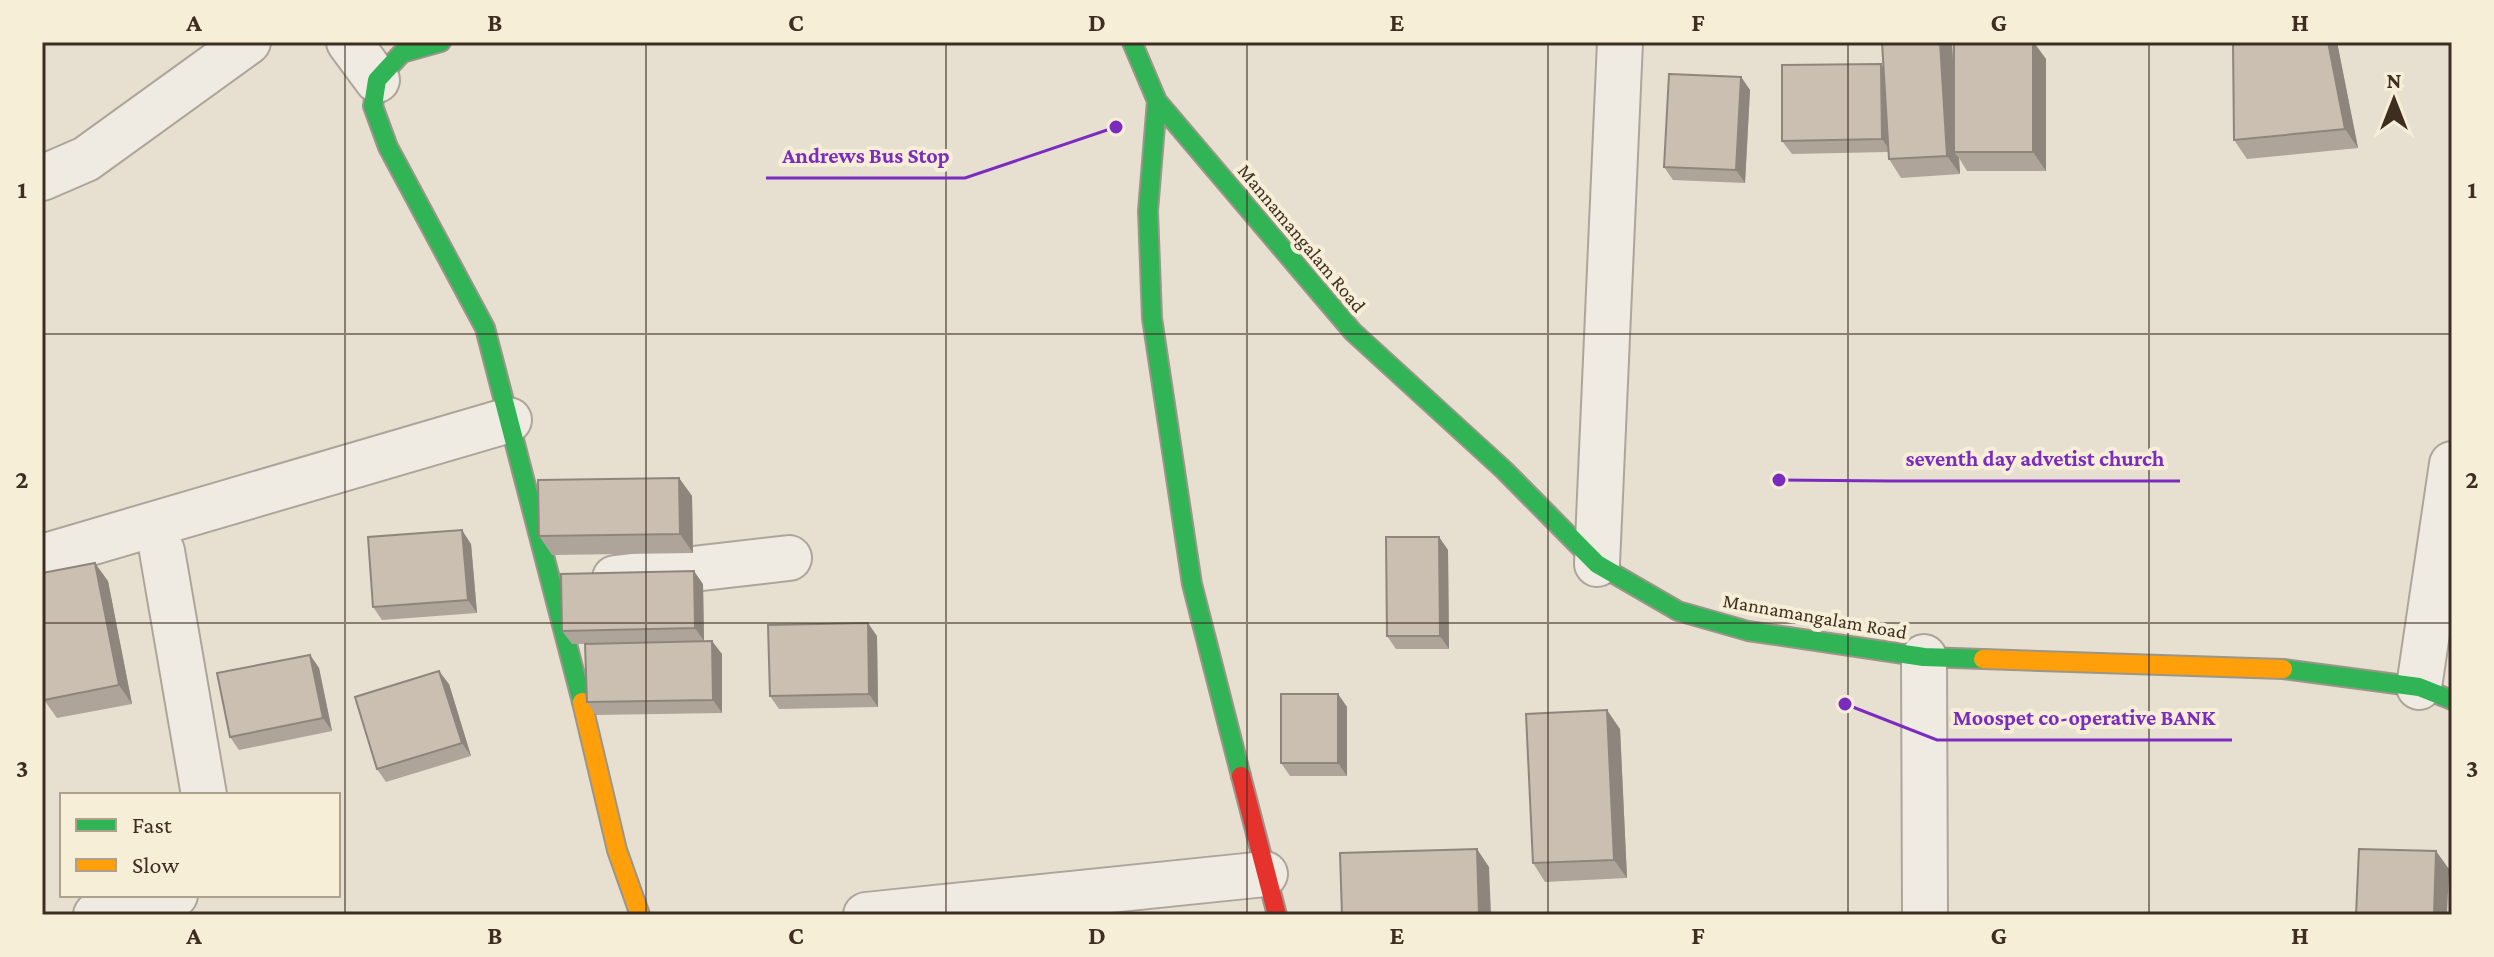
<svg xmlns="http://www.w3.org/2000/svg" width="2494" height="957" viewBox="0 0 2494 957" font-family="'Crimson Pro',serif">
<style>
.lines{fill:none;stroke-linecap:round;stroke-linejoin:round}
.street-casing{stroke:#ada599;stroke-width:48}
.fast-casing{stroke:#9c958a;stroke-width:22}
.slow-casing{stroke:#9c958a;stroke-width:22}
.jam-casing{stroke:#9c958a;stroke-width:22}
.street{stroke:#efebe3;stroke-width:44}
.fast{stroke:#30b455;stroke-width:18}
.slow{stroke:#ff9f0a;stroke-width:18}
.jam{stroke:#e5322d;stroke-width:18}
.wall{fill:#afa499}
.shaded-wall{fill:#8e867d}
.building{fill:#cbbfb2;stroke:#8e867d;stroke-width:2}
.grid{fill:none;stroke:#3d2e20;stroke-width:2;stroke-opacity:0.55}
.labels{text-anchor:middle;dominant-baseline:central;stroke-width:8;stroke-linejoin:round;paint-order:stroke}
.street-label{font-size:20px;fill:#3d2e20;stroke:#f7eed8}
.leader{fill:none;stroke:#7b2cbf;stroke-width:3}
.callout-dot{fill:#7b2cbf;stroke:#f7eed8;stroke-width:3}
.callout-label{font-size:22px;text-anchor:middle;font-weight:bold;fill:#7b2cbf;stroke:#f7eed8;stroke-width:8;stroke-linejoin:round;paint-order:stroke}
.neatline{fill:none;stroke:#3d2e20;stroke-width:3}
.grid-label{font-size:26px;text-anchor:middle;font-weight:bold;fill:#3d2e20}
</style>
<rect width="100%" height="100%" fill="#e7e0d1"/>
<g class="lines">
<defs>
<path id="street" d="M349,42L377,80
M42,178L86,159L248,42
M162,551L204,795
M42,557L509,420
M1597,564L1620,42
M615,578L789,558
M1924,657L1925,915
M2419,687L2452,464
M96,915L175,895
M866,915L1265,874"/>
<path id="fast" d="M441,42L402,53L377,80L373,106L388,147L485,328L582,702
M1132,42L1157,101L1353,332L1504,470L1597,564L1678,611L1748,631L1924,657L1983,659
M1157,101L1148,211L1152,318L1192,584L1241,776
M2283,669L2419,687L2452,700"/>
<path id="slow" d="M1983,659L2283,669
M582,702L617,850L640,915"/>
<path id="jam" d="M1241,776L1277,915"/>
</defs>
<!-- street casing -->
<use href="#street" class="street-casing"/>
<!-- fast casing -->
<use href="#fast" class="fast-casing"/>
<!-- slow casing -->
<use href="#slow" class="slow-casing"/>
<!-- jam casing -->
<use href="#jam" class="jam-casing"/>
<!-- street -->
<use href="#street" class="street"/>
<!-- fast -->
<use href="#fast" class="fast"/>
<!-- slow -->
<use href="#slow" class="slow"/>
<!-- jam -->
<use href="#jam" class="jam"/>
</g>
<!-- wall -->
<path class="wall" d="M1882,42H1952L1954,86V42H2034L2046,59V171H1967L1959,158L1960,174L1901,178L1889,159L1888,152L1792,154L1782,141L1883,67Z
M2233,42H2337L2358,148L2247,159L2234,140Z
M1741,77L1750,90L1745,183L1673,180L1664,167Z
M679,478L692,496L693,553L552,555L539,536Z
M1439,537L1448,550L1449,649H1396L1387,636Z
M471,544L477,613L382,620L373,607Z
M108,581L132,704L57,718L44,700Z
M703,584L704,641L722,654V713L596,715L587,702L585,644H572L562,631Z
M877,636L878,707L779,709L770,696Z
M310,655L319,668L332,731L239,750L230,737Z
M449,684L471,756L386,782L377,769Z
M1338,694L1347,707V776H1290L1281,763Z
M1620,729L1627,878L1545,882L1533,863Z"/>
<!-- shaded-wall -->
<path class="shaded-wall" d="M1940,42H1952L1958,152H1954L1959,158L1960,174L1947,156Z
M2033,42L2046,59V171L2033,152Z
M2328,42H2337L2358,148L2345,129Z
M1881,64L1890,77L1891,152L1882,139Z
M1741,77L1750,90L1745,183L1736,170Z
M679,478L692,496L693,553L680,534Z
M462,530L471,544L477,613L468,600Z
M1439,537L1448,550L1449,649L1440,636Z
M95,563L108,581L132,704L119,685Z
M694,571L703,584L704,641L695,628Z
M868,623L877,636L878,707L869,694Z
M712,641L722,654V713L713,700Z
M310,655L319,668L332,731L323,718Z
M439,671L449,684L471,756L462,743Z
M1338,694L1347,707V776L1338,763Z
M1607,710L1620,729L1627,878L1614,860Z
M1477,849L1489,867L1491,915H1479Z
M2436,851L2449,869L2447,915H2434Z"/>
<!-- building -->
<path class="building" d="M1882,42H1940L1947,156L1889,159Z
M1954,42H2033V152H1954Z
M2233,42H2328L2345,129L2234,140Z
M1881,64L1882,139L1782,141V65Z
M1669,74L1741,77L1736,170L1664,167Z
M679,478L680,534L539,536L538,480Z
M462,530L468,600L373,607L368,537Z
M1386,537H1439L1440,636H1387Z
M95,563L119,685L44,700L42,691V573Z
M694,571L695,628L562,631L561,574Z
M868,623L869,694L770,696L768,625Z
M712,641L713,700L587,702L585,644Z
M310,655L323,718L230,737L217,673Z
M439,671L462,743L377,769L355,697Z
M1281,694H1338V763H1281Z
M1607,710L1614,860L1533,863L1526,714Z
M1477,849L1479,915H1342L1340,853Z
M2359,849L2436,851L2434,915H2356Z"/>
<!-- grid -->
<path class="grid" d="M345,42V915M646,42V915M946,42V915M1247,42V915M1548,42V915M1848,42V915M2149,42V915M42,334H2452M42,623H2452"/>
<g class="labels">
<!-- street labels -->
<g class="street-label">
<text transform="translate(1302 238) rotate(50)">Mannamangalam Road</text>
<text transform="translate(1815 616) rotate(10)">Mannamangalam Road</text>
</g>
</g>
<!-- callouts -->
<path class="leader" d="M1116 127L965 178H766M1779 480L1890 481H2180M1845 704L1937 740H2232"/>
<g class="callout-dot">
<circle cx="1116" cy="127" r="8"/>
<circle cx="1779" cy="480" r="8"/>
<circle cx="1845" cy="704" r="8"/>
</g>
<g class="callout-label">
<text x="866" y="163">Andrews Bus Stop</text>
<text x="2035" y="466">seventh day advetist church</text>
<text x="2084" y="725">Moospet co-operative BANK</text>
</g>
<!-- border -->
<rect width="2494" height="957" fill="none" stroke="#f7eed8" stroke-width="88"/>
<!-- legend -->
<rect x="60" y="793" width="280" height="104" fill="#f7eed8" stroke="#ada18e" stroke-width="2"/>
<rect x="76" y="819" width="40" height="12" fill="#30b455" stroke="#ada18e" stroke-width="2"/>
<text x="132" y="833" font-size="24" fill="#3d2e20">Fast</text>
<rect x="76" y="859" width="40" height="12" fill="#ff9f0a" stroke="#ada18e" stroke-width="2"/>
<text x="132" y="873" font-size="24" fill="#3d2e20">Slow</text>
<!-- north arrow -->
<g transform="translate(2394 100)" stroke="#f7eed8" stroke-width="6" paint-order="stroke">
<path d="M0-6L14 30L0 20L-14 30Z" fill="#3d2e20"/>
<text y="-12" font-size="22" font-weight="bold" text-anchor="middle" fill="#3d2e20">N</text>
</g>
<rect x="44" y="44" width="2406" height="869" class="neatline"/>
<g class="grid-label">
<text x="194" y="31">A</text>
<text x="495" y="31">B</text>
<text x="796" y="31">C</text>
<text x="1097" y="31">D</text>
<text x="1397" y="31">E</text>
<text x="1698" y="31">F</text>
<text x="1999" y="31">G</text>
<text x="2300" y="31">H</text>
<text x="22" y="198">1</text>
<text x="2472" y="198">1</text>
<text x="22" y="488">2</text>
<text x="2472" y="488">2</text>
<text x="22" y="777">3</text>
<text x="2472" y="777">3</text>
<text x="194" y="944">A</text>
<text x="495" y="944">B</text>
<text x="796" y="944">C</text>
<text x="1097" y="944">D</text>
<text x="1397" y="944">E</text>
<text x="1698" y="944">F</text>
<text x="1999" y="944">G</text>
<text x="2300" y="944">H</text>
</g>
</svg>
